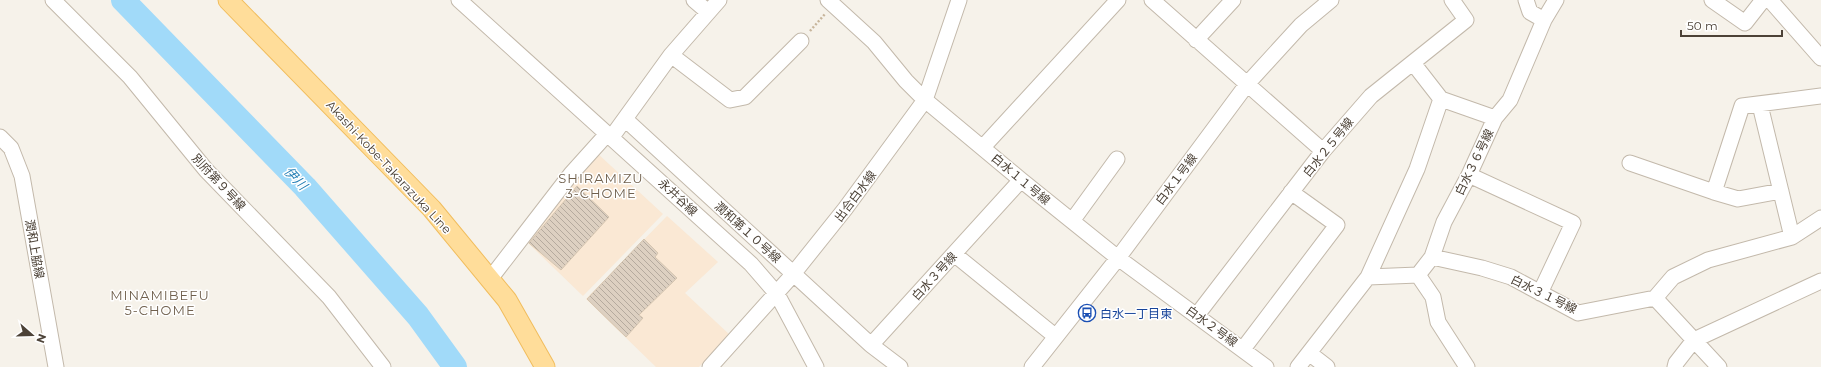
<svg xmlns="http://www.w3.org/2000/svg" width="1821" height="367" viewBox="0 0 1821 367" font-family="Montserrat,'Noto Sans JP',sans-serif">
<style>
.commercial{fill:#fae8d4}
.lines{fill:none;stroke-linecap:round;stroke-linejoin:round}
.river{stroke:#a1daf9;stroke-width:24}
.building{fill:url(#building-back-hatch);stroke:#d5c5b0}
.minor-casing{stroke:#c3b9ab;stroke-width:17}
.major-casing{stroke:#f1bd5d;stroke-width:21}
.path{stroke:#c7b59b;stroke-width:2.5;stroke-dasharray:2 2;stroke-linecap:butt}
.minor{stroke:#fff;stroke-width:15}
.major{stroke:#ffdd9a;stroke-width:19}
.labels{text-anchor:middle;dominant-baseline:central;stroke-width:3;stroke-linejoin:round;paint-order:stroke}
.street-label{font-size:12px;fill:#4c4237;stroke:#fff}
.transit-label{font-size:12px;fill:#164399;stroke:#fff;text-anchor:start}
.water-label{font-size:13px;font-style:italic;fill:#207db4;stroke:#fff}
.neighbourhood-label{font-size:13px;letter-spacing:1px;fill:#70604d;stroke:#fff}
</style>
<defs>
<pattern id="building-back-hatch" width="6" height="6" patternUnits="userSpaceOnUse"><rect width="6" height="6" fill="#ddd0c1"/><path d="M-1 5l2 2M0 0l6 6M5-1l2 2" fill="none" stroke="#b5aa9e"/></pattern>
</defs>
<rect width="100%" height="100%" fill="#f6f2ea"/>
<!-- commercial -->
<path class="commercial" d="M597,153L663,214L583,296L528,243Z
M667,216L718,262L685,293L730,335L699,367H656L586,299Z"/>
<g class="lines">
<!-- river -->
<path class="river" d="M123,0L305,187L418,316L455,367"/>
</g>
<!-- building -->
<path class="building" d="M577,186L609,217L561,270L529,243Z
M644,239L658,253L655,257L677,278L639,315L643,318L626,337L587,299Z"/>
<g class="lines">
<defs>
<path id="minor" d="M53,0L130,77L206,170L329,297L383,367
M459,0L751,264L777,294L816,367
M694,0L708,12
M828,0L874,42L906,81L925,100L1021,180L1118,258L1266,367
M1152,0L1323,151
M1526,0L1530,12L1544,20
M1712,0L1745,23L1763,0
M1770,0L1821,58
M1196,40L1233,0
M671,55L730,100L745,97L801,41
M1413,63L1441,99L1495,118L1469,175L1444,222L1432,257
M1760,105L1792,237
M1495,118L1510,100L1544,20L1556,0
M625,119L871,345
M0,137L11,148L22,176L56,367
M611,138L671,55L719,0
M983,147L1118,0
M1630,163L1714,192L1738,199L1781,191
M1469,175L1573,223L1540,293
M1714,192L1742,106L1821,96
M1072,221L1117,159
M954,254L1055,336
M1418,275L1433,297L1438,322L1467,367
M1368,277L1417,169L1441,99
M490,279L571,174L607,134
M1655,298L1719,367
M1197,315L1323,151L1371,96L1466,20L1452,0
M1243,349L1337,225L1291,192
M1309,353L1327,367
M710,367L789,279L845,209L925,100L959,0
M900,367L871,345L1021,180
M1032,367L1118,258L1248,83L1301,25L1331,0
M1298,367L1368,277L1418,275L1432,257L1482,268L1511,277L1578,313L1655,298L1673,277L1708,260L1792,237L1821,218
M1675,367L1676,363L1694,340L1821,281"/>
<path id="major" d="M228,0L432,209L507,300L545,367"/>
</defs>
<!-- minor casing -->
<use href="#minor" class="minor-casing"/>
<!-- major casing -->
<use href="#major" class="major-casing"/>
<!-- path -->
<path class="path" d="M810,31L825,14"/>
<!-- minor -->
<use href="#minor" class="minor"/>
<!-- major -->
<use href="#major" class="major"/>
</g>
<!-- icons -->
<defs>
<symbol id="bus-ring" viewBox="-11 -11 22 22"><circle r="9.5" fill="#fff" stroke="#1a4fb4" stroke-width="1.5"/><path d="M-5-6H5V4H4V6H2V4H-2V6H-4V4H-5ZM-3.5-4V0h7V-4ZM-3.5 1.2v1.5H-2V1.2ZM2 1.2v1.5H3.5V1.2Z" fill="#1a4fb4"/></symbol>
</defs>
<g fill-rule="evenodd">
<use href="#bus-ring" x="1077" y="303" width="20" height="20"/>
</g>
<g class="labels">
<!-- street labels -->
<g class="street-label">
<text transform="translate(1328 147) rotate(-51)">白水２５号線</text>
<text transform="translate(1474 162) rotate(-64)">白水３６号線</text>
<text transform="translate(389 167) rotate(47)">Akashi-Kobe-Takarazuka Line</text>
<text transform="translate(1021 179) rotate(40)">白水１１号線</text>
<text transform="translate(1176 179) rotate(-53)">白水１号線</text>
<text transform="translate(219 182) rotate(47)">別府第９号線</text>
<text transform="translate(855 196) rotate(-53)">出合白水線</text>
<text transform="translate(678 197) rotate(43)">永井谷線</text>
<text transform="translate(748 232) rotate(42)">潤和第１０号線</text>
<text transform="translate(35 249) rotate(80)">潤和上脇線</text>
<text transform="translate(934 276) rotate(-48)">白水３号線</text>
<text transform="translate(1544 294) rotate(26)">白水３１号線</text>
<text transform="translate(1212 326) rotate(36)">白水２号線</text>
</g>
<!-- transit labels -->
<g class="transit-label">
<text x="1100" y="313">白水一丁目東</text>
</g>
<!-- water labels -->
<g class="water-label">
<text transform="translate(296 178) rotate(46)">伊川</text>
</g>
<!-- neighbourhood labels -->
<g class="neighbourhood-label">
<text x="601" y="178">SHIRAMIZU<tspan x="601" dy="15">3-CHOME</tspan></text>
<text x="160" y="295">MINAMIBEFU<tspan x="160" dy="15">5-CHOME</tspan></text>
</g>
</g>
<!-- north arrow -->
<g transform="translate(32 335) rotate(110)" stroke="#ffffff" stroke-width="3" paint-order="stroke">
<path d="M0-3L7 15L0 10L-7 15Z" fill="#4c4237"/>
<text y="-6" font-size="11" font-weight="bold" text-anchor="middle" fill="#4c4237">N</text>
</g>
<!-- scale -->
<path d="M1681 30v6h101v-6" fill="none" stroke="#4c4237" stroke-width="2"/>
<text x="1687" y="30" font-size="12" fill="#4c4237" stroke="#ffffff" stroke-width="3" paint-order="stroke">50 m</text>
</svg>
